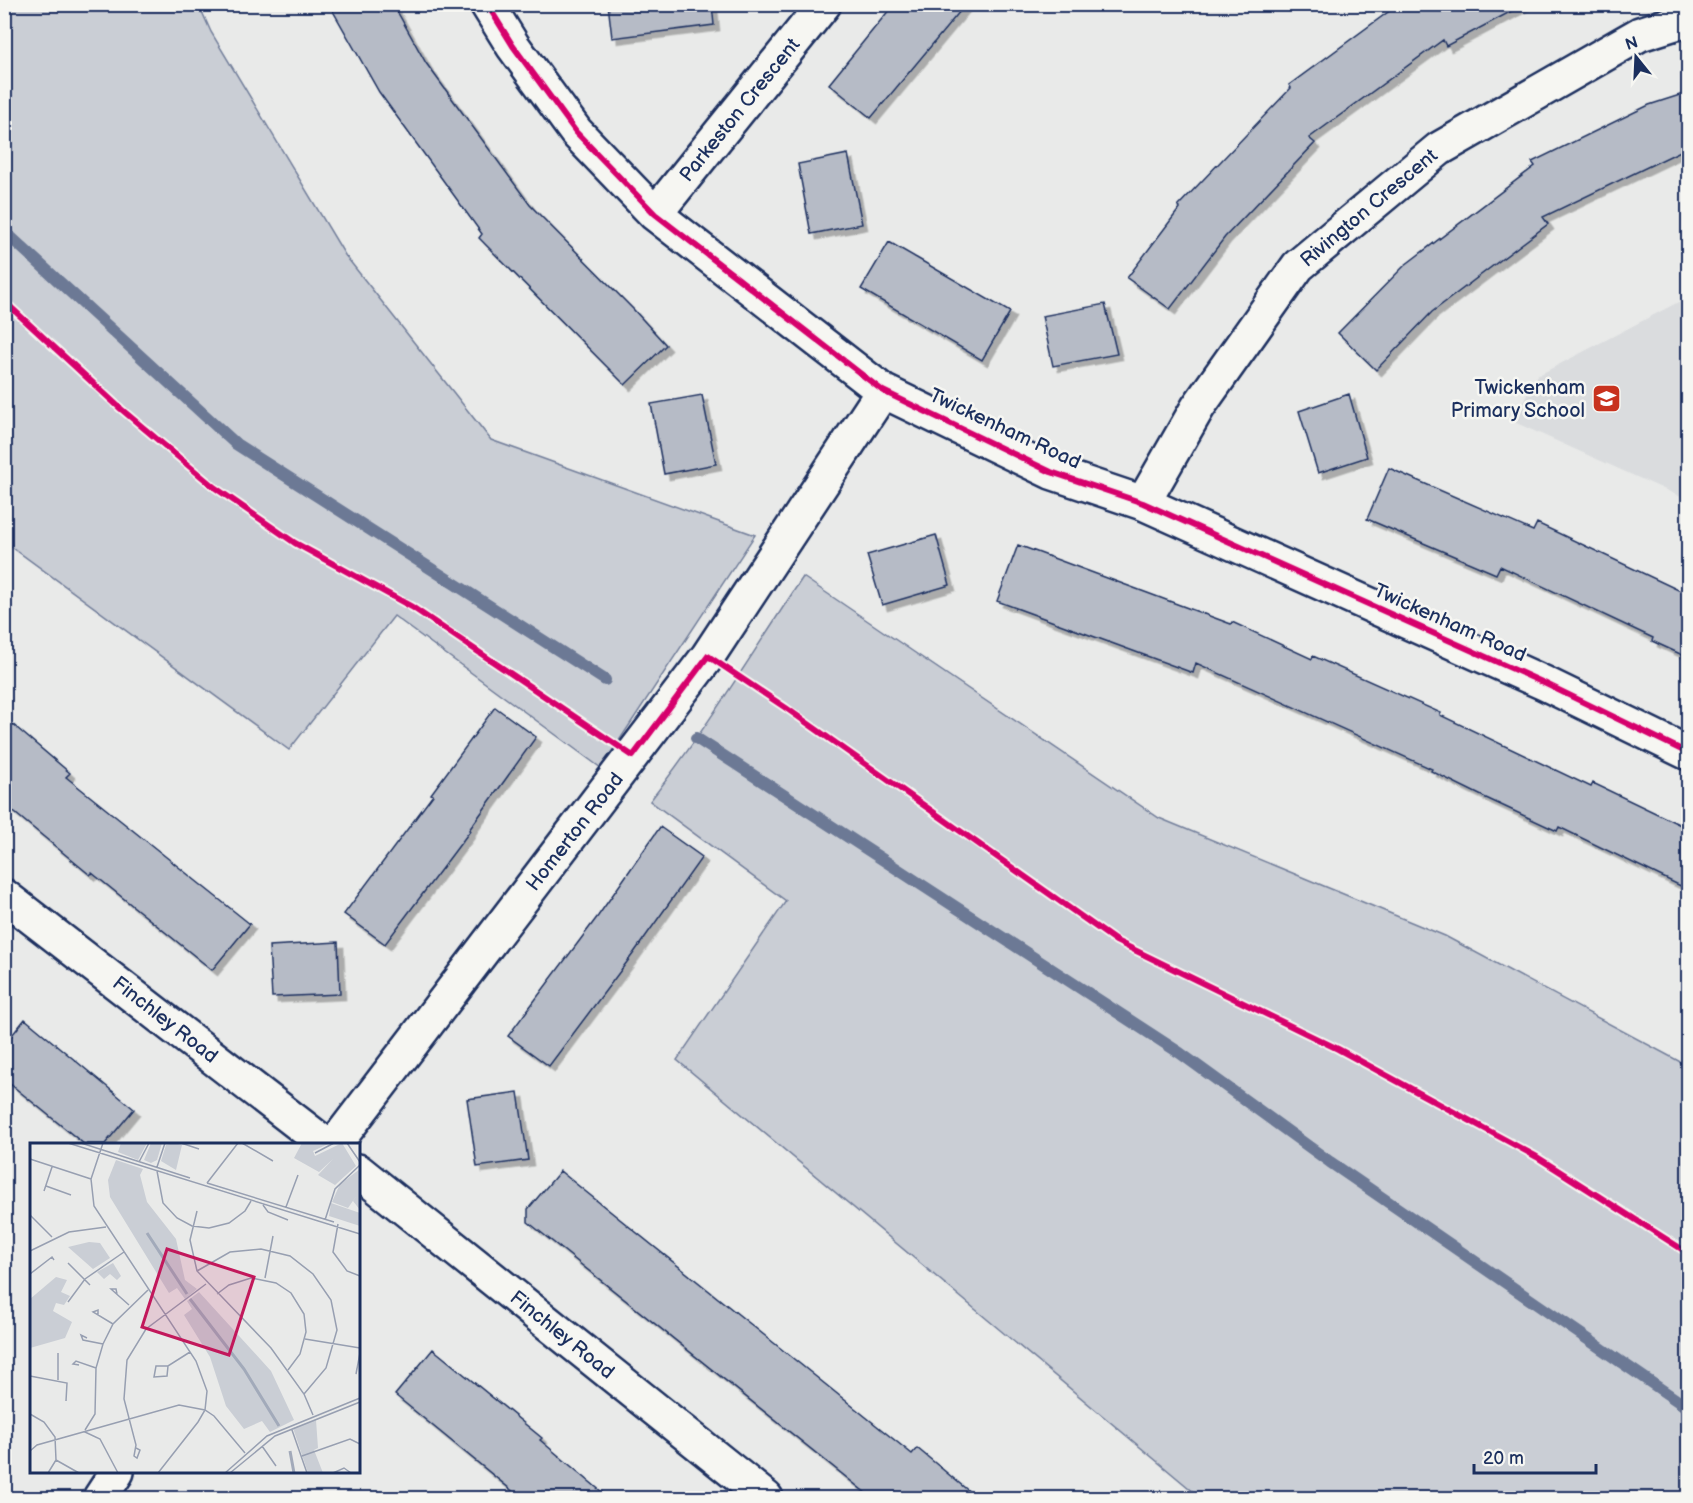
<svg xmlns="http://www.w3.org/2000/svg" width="1693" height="1503" viewBox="0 0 1693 1503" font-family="'Balsamiq Sans',sans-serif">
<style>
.built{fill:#dadcde}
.green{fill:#caced5;stroke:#727e9a;stroke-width:1.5}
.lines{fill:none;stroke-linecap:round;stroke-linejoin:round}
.stream{stroke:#6c7995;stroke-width:12}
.building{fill:#b6bbc6;stroke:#1b2f5e;stroke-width:1.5;filter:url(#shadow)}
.minor-casing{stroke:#1b2f5e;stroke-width:38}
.minor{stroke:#f6f6f2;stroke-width:33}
.cycleway-casing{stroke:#f6f6f2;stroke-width:10}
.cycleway{stroke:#d6006c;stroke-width:6}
.labels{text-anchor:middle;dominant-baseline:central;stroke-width:5;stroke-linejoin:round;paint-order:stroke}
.street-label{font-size:20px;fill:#1b2f5e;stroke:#f6f6f2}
.poi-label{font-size:20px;fill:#1b2f5e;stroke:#f6f6f2;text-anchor:end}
.inset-river{fill:none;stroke:#a2aaba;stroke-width:3}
.inset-road{fill:none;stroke:#979fb1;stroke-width:1.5}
.view{fill:#c2185b;fill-opacity:0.15;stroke:#c2185b;stroke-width:3}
.inset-edge{fill:none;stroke:#1b2f5e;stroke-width:3}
</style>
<defs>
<filter id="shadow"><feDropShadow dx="5.5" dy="5.5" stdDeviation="0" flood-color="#0004"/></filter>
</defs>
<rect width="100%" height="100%" fill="#e9eae9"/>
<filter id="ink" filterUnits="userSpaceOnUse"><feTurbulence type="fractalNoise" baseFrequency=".0167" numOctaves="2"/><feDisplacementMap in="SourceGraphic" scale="12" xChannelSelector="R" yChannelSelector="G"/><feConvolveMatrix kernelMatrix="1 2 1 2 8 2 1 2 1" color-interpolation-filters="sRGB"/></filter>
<g filter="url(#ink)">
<!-- built -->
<path class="built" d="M1688,297V500L1512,421L1537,376Z"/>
<!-- green -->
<path class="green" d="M5,4L199,5L211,32L345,255L491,440L755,535L601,768L394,616L289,750L5,542Z
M803,577L1159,818L1445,936L1688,1066V1498H1201L677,1060L786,901L650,801C706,730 753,652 803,577Z"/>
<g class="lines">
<!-- stream -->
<path class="stream" d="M4,231L236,444L605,680
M696,738L1180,1053L1330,1162L1688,1408"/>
</g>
<!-- building -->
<path class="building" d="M329,4H393L426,63L530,205L633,309L666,345L625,385L479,238L482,234L379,92Z
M608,4H712L714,25L612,38Z
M894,4H966L871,118L829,84Z
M1399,4H1525L1446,46L1443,40L1309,138L1315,143L1225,237L1170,309L1127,278L1180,208L1178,206L1291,88L1289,85Z
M1689,92V147L1543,217L1548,224L1432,312L1376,370L1338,333L1405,265L1535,166L1532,162L1649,105Z
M848,154L862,224L811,234L798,164Z
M889,242L1010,312L982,360L861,289Z
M1105,304L1117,354L1053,366L1042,316Z
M1349,394L1367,457L1318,473L1299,411Z
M702,395L716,464L664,474L651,404Z
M1389,468L1533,531L1537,523L1689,595V658L1652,641L1653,638L1500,566L1496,574L1367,519Z
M936,535L950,585L882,605L867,555Z
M1018,545L1231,624L1232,622L1312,659L1313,656L1441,713L1440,715L1591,787L1593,783L1689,829V890L1559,827L1557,831L1486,798L1431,771L1432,769L1196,663L1193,673L997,601Z
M495,707L536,737L469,830L470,831L385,944L344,914L433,795L431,794Z
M4,717L70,773L66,777L250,924L212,970L92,873L90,875L4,804Z
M660,827L702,857L633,954L549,1066L508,1036L598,916Z
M338,942L340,994L272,997L269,946Z
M25,1019L134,1109L105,1144H84L4,1079V1045Z
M518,1092L528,1160L477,1167L467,1099Z
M560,1171L912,1454L917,1448L977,1498H872L528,1222V1209Z
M433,1349L542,1438L540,1440L609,1498H521L395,1395Z"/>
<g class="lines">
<defs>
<path id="minor" d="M487,4L513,46L576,132L655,214L883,391L1051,472L1143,503L1544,683L1688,753
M655,214L824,4
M1143,503L1198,407L1298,266L1439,149L1640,34L1688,19
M4,896L325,1144
M335,1144L708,656L883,391
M358,1171L766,1498
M100,1498L117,1472"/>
</defs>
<!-- minor casing -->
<use href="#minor" class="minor-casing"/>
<!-- minor -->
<use href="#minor" class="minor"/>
<defs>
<path id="cycleway" d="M487,4L513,46L576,132L655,214L883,391L1051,472L1143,503L1544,683L1688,753
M4,301L121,409L214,487L295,543L412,607L633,756L708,656L786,708L1116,941L1338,1049L1537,1157L1688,1253"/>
</defs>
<!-- cycleway casing -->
<use href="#cycleway" class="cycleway-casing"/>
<!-- cycleway -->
<use href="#cycleway" class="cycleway"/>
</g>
</g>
<!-- icons -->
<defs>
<symbol id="school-square" viewBox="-11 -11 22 22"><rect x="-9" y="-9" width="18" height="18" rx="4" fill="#c8321e" stroke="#f6f6f2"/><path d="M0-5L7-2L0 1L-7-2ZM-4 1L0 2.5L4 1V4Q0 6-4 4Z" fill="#fff"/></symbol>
</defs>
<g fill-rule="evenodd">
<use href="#school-square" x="1590" y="382" width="33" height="33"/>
</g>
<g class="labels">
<!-- street labels -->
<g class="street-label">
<text transform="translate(740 110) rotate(-51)">Parkeston Crescent</text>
<text transform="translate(1369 208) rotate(-40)">Rivington Crescent</text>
<text transform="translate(1005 429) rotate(25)">Twickenham Road</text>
<text transform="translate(1450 623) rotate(24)">Twickenham Road</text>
<text transform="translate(575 832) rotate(-52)">Homerton Road</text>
<text transform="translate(165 1020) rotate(38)">Finchley Road</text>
<text transform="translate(562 1335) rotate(39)">Finchley Road</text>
</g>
<!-- poi labels -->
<g class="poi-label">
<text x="1585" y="388">Twickenham<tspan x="1585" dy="23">Primary School</tspan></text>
</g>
</g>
<!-- overview -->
<g transform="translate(30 1143)">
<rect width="330" height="330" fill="#e9eae9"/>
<path d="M91,0H117L108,17L88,9ZM121,0H132L127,17L121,20L114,17ZM144,0L152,2L146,27L131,18L136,2ZM272,0H300L283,8L285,13L312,0L326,23L305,42L288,32L303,16L289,29L264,15ZM86,17L113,26L110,32L117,59L146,96L155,137L167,146L155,156L147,145L139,150L80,54L78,37ZM330,26V67L323,58L327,52L318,65L302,59L310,41ZM301,60L330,70V83L299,73ZM59,99L70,100L80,115L63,126L38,104ZM83,120L91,133L87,137L80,131L74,136L67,129ZM26,134L37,137L31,149L40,153L34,162L26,160L23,168L42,179L35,195L0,205V156ZM169,149L241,228L264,277L240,289L232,278L214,286L196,263L180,214L154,172L162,166L157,158ZM286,277L288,305L284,307L293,330H278L263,285Z" fill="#caced5"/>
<path class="inset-river" d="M117,90L157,151M160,156L214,226L249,283M260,308L264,330"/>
<path class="inset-road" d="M38,0L330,91M51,0L160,35M73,0L61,36L64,63L166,218L177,248L175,267L168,279L128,330M151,0L169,6M212,0L243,18M317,0L330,19M285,10L304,0M0,16L61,36M109,19L119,0M127,24L135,0M127,28L133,60L147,75L162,83L179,85L199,80L215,68L221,58M177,40L208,0M177,40L304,79M16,43L41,52M14,48L22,24M233,62L238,69L258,77M256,64L268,32M167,68L160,97L167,128L241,205L274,251L283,272M0,72L22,94M295,77L305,46L330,22M308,81L303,109L317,128L330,133M0,108L39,89L76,84M38,120L60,142M167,128L200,109L231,106L260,113L283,131L301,157L307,187L296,225L274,251M0,131L22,114L24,117M235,135L243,93M87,151L86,146H81L99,162M187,151L199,142L221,135L246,140L261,150L274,171L276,189L270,211L258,227M38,159L55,136L94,109M68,172V167L63,169L83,181M57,195L51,192L53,197L73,201M275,196L330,205M49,222L43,221L46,218L66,225M138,223L137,233L124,234L126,223H138L160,209M327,225L326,231L330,210M0,233L37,240L36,258M28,237V210M0,271L14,279L25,294L26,317L18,330M55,287L65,271L66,225L73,201L83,181L118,147M262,287L277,330M55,289L70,296L88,330M232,303L246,323M106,305L110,307L107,315L104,313L106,302L94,256L97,217L116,186L176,141M0,308L7,302L149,262L175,267L184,273L215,310M272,313L320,296L330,301M26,317L49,330M195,330L237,293L330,255M200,330L245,293L330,259M303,330L314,325L321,330"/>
<path class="view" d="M137,106L224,134L199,212L112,184Z"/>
<rect width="330" height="330" class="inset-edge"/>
</g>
<!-- margin -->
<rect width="1693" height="1503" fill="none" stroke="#f6f6f2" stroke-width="24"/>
<rect x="12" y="12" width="1669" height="1479" fill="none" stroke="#1b2f5e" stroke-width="2" filter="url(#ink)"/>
<!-- north arrow -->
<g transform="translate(1636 57) rotate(342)" stroke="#f6f6f2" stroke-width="4.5" paint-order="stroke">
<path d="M0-4.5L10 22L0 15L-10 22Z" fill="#1b2f5e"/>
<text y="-9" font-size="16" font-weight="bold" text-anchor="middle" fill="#1b2f5e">N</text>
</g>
<!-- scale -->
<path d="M1474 1464v9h122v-9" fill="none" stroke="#1b2f5e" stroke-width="3"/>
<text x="1483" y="1464" font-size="18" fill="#1b2f5e" stroke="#f6f6f2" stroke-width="4.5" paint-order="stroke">20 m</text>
</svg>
